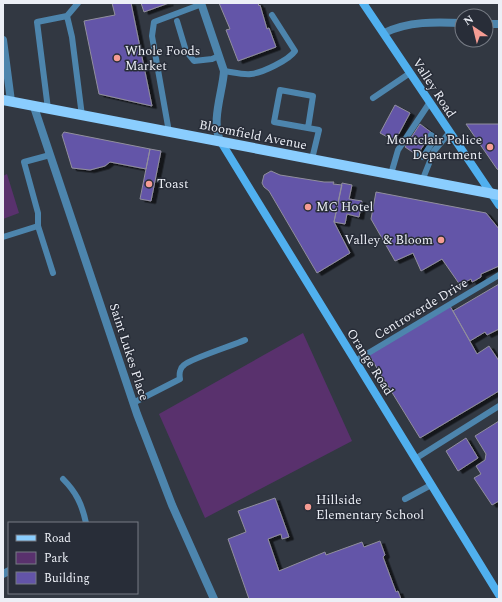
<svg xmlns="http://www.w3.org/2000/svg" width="502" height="602" viewBox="0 0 502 602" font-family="Spectral,serif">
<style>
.green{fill:#59316d}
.building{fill:#6354a8;stroke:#918f9d;filter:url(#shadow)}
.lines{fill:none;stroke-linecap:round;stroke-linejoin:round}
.lane{stroke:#4d85ad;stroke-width:6}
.street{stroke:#4d85ad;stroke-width:8}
.secondary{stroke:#50b0ef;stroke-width:8}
.primary{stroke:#8acdfe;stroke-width:10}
.poi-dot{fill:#f59c93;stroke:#282d38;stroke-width:1.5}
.labels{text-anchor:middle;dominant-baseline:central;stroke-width:3;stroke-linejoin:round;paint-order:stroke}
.poi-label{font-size:13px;fill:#eceff6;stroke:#282d38;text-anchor:start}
.street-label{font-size:13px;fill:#eceff6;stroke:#282d38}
</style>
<defs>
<filter id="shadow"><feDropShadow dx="4.5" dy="2.5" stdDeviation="0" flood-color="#0009"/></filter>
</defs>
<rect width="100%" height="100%" fill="#323842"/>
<!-- green -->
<path class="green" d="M7,174L19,213L3,219V176Z
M303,333L352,441L205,518L159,414Z"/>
<!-- building -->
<path class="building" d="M112,3H131L152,106L99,94L84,21L115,15Z
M141,3H169L144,12Z
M219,3H258L259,6L260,5L267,29L269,28L276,47L238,61L226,30L230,29Z
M395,105L410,113L395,141L380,133Z
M420,124L432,133L417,155L405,147Z
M466,124H499V170L497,169Z
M64,132L150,149L146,169L110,162L105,166L90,170L72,168L62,135Z
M150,149L161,151L151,201L140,199Z
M271,171L280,175L324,182H334L333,184L342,185L334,222L350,253L317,273L269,191L264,187L262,183L264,175Z
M342,183L352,185L349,199L362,201L359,217L347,214L345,224L334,222Z
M376,192L486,213L499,229V266L481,274V277L476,280L472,282L471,279L460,285L442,259L421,271L413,253L395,261L371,219Z
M499,284V329L487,335L485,332L470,341L453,311Z
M450,306L477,354L489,346L499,361V391L420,438L369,355Z
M499,421V501L492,505L474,478L481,474L476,466L485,460L486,454L475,436Z
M466,438L478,458L458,471L446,451Z
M275,498L289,537L282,539L281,534L268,539L279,571L325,552L326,555L362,542L364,547L380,541L385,555L383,557L396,592L398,591L401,599H249L228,539L246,532L238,511Z"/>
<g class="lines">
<!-- lane -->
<path class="lane" d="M67,16L78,3
M177,21L186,51L194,61L212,59L219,56
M224,71C232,72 243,75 251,74C262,73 289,60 295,51L272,15
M373,98L410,73
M48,109L37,22L67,16L72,37L82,116
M308,128L313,96L280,90L274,122L319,130L312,159
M169,132L152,36L154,22L202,4
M418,154L423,157L435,138L431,135
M391,174L398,150L430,102
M422,181L434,151L449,133
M38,226L53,273
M3,237L38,226V213L24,162L50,155
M355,361L499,275
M133,403L180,379C179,374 180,368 184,365C190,359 234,345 245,340
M415,459L499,406
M63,479C76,492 82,504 86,523
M405,499L431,485"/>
<!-- street -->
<path class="street" d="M201,3L224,71C223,91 210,123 221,142
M486,24H499
M384,33C409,21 435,22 462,23
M3,40L11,101
M34,107L137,414L172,505L214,599
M3,574L9,571"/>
<!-- secondary -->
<path class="secondary" d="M363,3L499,205
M221,142L499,595"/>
<!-- primary -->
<path class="primary" d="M3,100L499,195"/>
</g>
<!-- markers -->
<g class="poi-dot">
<circle cx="117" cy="58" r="4"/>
<circle cx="490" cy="147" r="4"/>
<circle cx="149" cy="184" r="4"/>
<circle cx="308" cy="207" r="4"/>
<circle cx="441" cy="240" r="4"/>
<circle cx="308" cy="507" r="4"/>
</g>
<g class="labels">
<!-- poi labels -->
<g class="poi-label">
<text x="125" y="51">Whole Foods<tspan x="125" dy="15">Market</tspan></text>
<text x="482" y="140" text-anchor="end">Montclair Police<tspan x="482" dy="15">Department</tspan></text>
<text x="157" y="184">Toast</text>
<text x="316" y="207">MC Hotel</text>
<text x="433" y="240" text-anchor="end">Valley &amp; Bloom</text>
<text x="316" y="500">Hillside<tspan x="316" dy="15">Elementary School</tspan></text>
</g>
<!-- street labels -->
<g class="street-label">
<text transform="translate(434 88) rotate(57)">Valley Road</text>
<text transform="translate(253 135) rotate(11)">Bloomfield Avenue</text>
<text transform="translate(421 309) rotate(-31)">Centroverde Drive</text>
<text transform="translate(129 352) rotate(72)">Saint Lukes Place</text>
<text transform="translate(370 362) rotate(58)">Orange Road</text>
</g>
</g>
<!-- border -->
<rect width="502" height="602" fill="none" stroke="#eceff6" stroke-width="8"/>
<!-- legend -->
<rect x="8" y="522" width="130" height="72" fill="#282d38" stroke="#767b84"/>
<rect x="16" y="535" width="20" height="6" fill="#8acdfe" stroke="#767b84"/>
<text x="44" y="542" font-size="12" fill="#eceff6">Road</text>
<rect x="16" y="552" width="20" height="12" fill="#59316d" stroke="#767b84"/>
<text x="44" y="562" font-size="12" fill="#eceff6">Park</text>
<rect x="16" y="572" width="20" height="12" fill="#6354a8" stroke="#767b84"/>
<text x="44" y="582" font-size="12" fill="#eceff6">Building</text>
<!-- north arrow -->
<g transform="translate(474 28) rotate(325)"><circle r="19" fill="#282d38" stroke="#767b84"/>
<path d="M0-3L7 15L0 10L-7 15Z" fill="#f59c93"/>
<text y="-6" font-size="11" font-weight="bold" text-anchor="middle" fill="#eceff6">N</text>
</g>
</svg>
